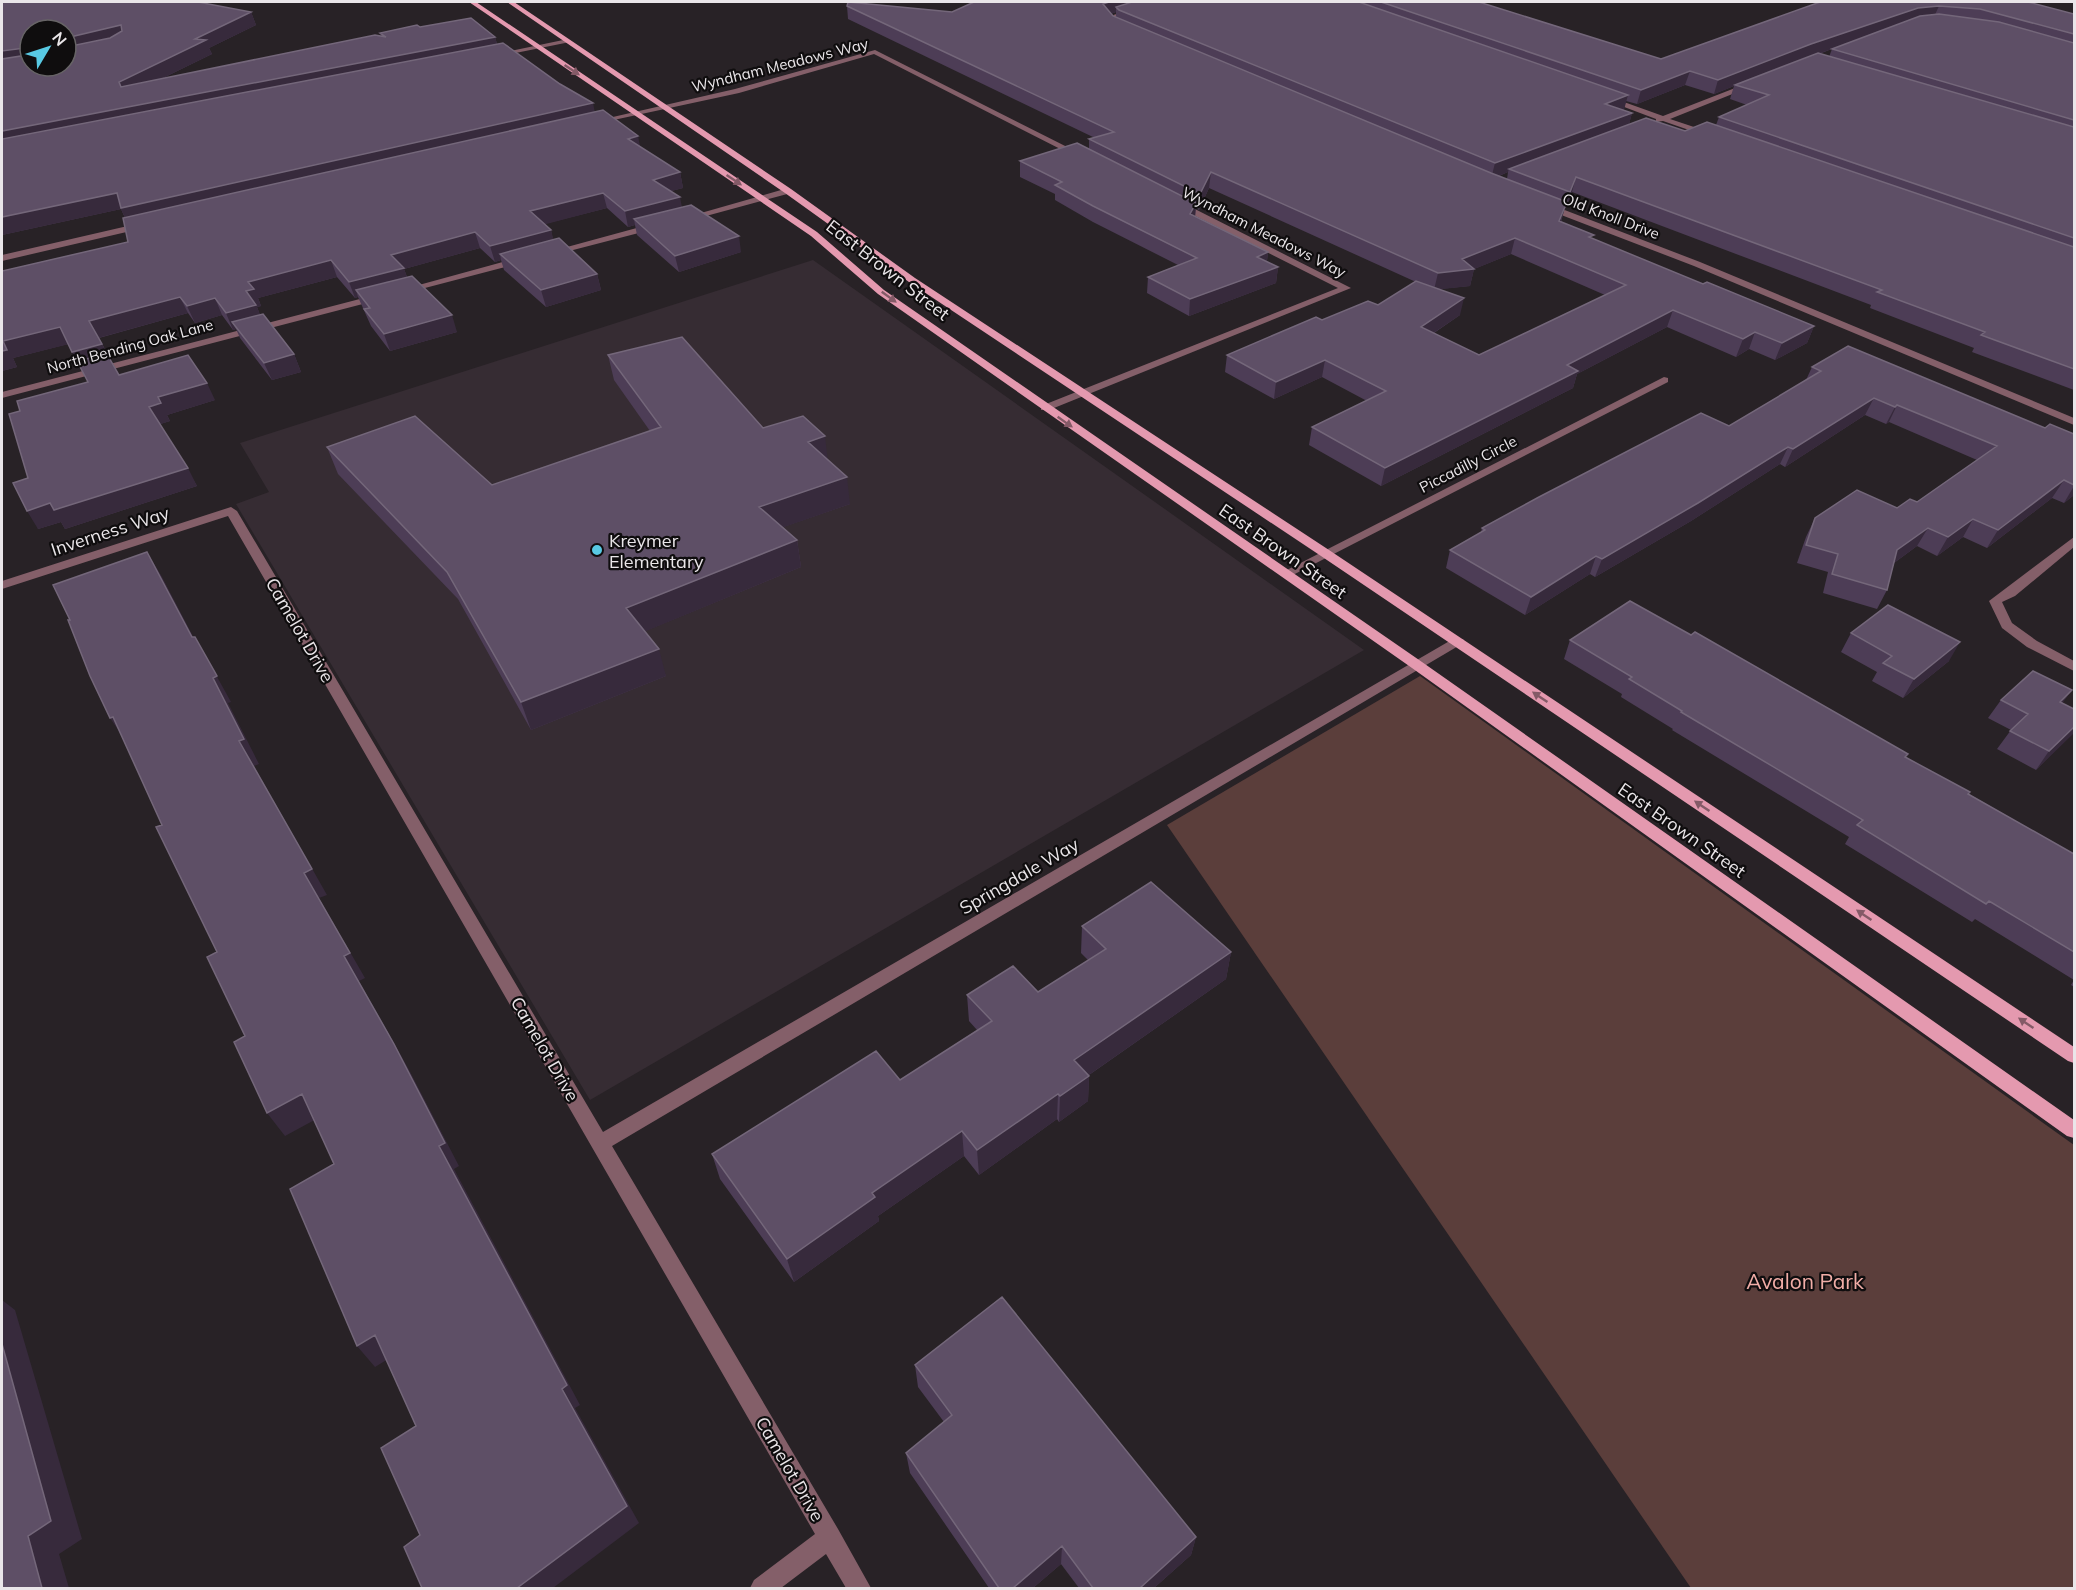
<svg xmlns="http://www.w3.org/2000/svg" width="2076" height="1590" viewBox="0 0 2076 1590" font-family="Mulish,sans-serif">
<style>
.built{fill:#362c33}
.green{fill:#5b3e3b}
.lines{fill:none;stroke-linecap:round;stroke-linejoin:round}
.minor{fill:#845f69;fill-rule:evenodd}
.major{fill:#e499af;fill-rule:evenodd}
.wall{fill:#4d3d56;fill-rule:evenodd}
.shaded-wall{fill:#372a3c}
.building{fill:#5e4f66;stroke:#74677a;stroke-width:1.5;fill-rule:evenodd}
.oneway{fill:#845a67}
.poi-dot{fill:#58c9e3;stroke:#0f0d0e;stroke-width:2}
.labels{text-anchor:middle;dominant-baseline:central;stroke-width:4.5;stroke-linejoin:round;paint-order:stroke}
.far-street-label{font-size:15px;fill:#eae6e9;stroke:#0f0d0e}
.street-label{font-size:18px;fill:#eae6e9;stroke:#0f0d0e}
.poi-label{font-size:18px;fill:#eae6e9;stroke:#0f0d0e;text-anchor:start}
.near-park-label{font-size:21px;fill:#f1ada7;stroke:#0f0d0e}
</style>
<rect width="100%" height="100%" fill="#282226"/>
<!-- built -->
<path class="built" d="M813,260L1364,650L590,1100L236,504L269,492L240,443Z"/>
<!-- green -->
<path class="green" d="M1420,676L2074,1145V1588H1691L1167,825Z"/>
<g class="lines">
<!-- minor -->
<path class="minor" d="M1154,2H1162L1112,19L1119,28H1115L1104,18Z
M568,39L570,42L495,57L491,55Z
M875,50L1085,156L1078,158L874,54L739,93L595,124L591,122L735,89Z
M1748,83L1755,85L1670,119L1712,133V137H1709L1663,121L1656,122V119L1603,99L1610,97L1663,116Z
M788,188L792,191L791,193L684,222L680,219Z
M1175,202H1181L1351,288L1049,410H1041V406L1338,288L1175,206Z
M1543,204H1549L1700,262L2074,418V425L1694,266L1543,208Z
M145,222L149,225L148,227L2,261V255Z
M655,223L658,224V228L550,256L545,253Z
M521,257L526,260L524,262L402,294L397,291Z
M379,294L382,295V299L2,398V392Z
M1664,377L1668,378V382L1289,577L1285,578L1279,574Z
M231,507L237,511L603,1132L1453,639H1463L1465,642L612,1146L838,1529L871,1588H846L826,1554L781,1588H750L754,1580L815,1534L228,516L2,589V581Z
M2074,537V547L2015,596L2002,602L2012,623L2037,641L2074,661V671L2027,647L2002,628L1989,601Z"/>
<!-- major -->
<path class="major" d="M469,2H476L817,232L884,290L1422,662L2074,1120V1138L2067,1136L1412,668L878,294L811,236Z
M507,2H514L791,189L915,278L1329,550L2074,1047V1063L2068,1061L1321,556L909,282L785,193Z"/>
</g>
<!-- wall -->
<path class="wall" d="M2,2L251,12L256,25L209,48L212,54L161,79L381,36L380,33L420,27L495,37L497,44L595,112L640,147L680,172L683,188L671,191L682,207L741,252L679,272L637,235L635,225L628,227L607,208L544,224L551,230L553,240L597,274L601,290L546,307L504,270L501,260L495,262L480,248L404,269L407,277L457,332L390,351L371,326L358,297L355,298L337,277L258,298L261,306L257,307L260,315L294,354L301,372L272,380L240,338L236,329L233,330L222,315L195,323L188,313L99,338L119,375L215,400L167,415L170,421L160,424L197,486L65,529L61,522L38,529L28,478L20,411L88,382L68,344L13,358L17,367L2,371V271L128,242L125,218L121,209L2,235Z
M974,2H1479L1661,59L1820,2H2028L2074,14V390L1972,352L1974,348L1870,308L1871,305L1572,192L1566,208L1565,207L1561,222L1593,239L1703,284L1814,326L1807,343L1775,360L1749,349L1736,357L1667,327L1577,374L1573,388L1381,486L1309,445L1312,427L1367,401L1322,377L1274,399L1225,372L1227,355L1322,320L1378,305L1416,282L1209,188L1199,210L1196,208L1195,216L1268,252L1267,261L1278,267L1276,283L1189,316L1147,293L1148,277L1178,265L1093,222L1055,200V194L1020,177V161L1089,150V139L1095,138L848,19L847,6L952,12ZM1116,12V17L1111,14ZM1837,47L1832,49L1829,57L1819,54ZM1685,85L1714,94L1734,86L1730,99L1747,105L1719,117L1716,125L1685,131L1629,124L1632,113L1623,110L1626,101L1637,104ZM1508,172L1507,179L1499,176ZM1511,254L1605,295L1479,355L1434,333L1460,315L1439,289L1470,286L1474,269Z
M608,355L763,428L828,460L850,504L783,527L797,540L801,567L645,631L666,676L531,730L458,599L338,474L327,447L492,485L650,431L614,380Z
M1812,367L2045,428L2074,434V495L2064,503L2052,498L1987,548L1963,537L1937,556L1917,546L1894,563L1887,590L1877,609L1823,593L1828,572L1797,563L1806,537L1815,518L1897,508L1917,502L1977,460L1889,422L1886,424L1865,415L1785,467L1780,464L1691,521L1595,577L1590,574L1525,615L1446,568L1450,550L1481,532L1482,528L1729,426L1806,380Z
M1851,633L1949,661L1903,698L1872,681L1877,672L1841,652Z
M1570,640L1908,754L1906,757L1969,794L2074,854V980L1975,919L1972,922L1845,844L1849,837L1672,730L1673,729L1621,697L1622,694L1564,659Z
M2072,690L2062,703L2074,709V731L2036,770L1997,749L2011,730L1988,718L2001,700Z
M1082,926L1231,952L1226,979L1089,1075L1088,1101L1059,1122L1057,1119L979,1175L964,1156L878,1216L879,1221L794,1282L720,1179L712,1154L900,1080L977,1030L969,1021L967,995L1038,992L1088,960L1081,953Z
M2074,980V987L2071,985Z
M915,1365L1196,1537L1191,1555L1154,1588H1079L1061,1564L1033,1588H989L910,1473L906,1453L944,1422L918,1387Z"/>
<!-- shaded-wall -->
<path class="shaded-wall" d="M1109,2H1148L1116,7V12L1102,17L1103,4Z
M1939,6L1933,19L1912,21L1806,58L1735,85L1734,86L1714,94L1718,80L1811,44L1918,8Z
M251,12L256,25L209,48L212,54L126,96L119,82L195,39Z
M121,25L127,39L66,54V38Z
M495,37L499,50L2,148V131Z
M25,48L30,58L2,66V51Z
M1690,71L1685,85L1637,104L1641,90Z
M1628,95L1624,110L1601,119L1605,104Z
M593,103L596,118L128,224L121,209L2,235V217L117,193Z
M1632,113L1628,128L1509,169L1508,172L1491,179L1495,163Z
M638,136L641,151L628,139Z
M680,172L683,188L656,195L653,180Z
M1211,172L1209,188L1199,210L1200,194Z
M1576,177L1572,192L1566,208L1570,192Z
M603,193L607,208L535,227L530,211Z
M680,197L683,213L634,219L635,225L628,227L625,211Z
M1567,202L1562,217L1555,237L1559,221Z
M1196,203L1195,218L1190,214Z
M551,230L555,246L500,254L501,260L495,262L490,246Z
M475,232L480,248L404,269L410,284L356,290L358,297L355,298L349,282L391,255Z
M739,236L741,252L679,272L675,256Z
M1515,238L1511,254L1472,270L1474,269L1470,286L1434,290L1438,273L1462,259Z
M1268,252L1266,268L1257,257Z
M331,260L337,277L258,298L261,306L257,307L263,322H232L236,329L233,330L226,313L246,291L248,282Z
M1278,267L1276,283L1189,316L1190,299Z
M597,274L601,290L546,307L541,290Z
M180,297L188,313L98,338L89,321Z
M215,298L222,315L195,323L187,306Z
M1464,298L1460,315L1417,344L1421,327Z
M1673,310L1667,327L1577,374L1573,388L1381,486L1385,468L1567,365Z
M452,315L457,332L390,351L384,334Z
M1814,326L1807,343L1775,360L1782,343Z
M60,327L69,344L13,358L17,367L2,371V351L3,341Z
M1755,332L1749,349L1736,357L1743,339Z
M102,344L111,361L82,369L72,352Z
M294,354L301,372L272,380L264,363Z
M1325,360L1322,377L1274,399L1276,382Z
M207,383L215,400L167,415L170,421L158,425L149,407L158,397Z
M1874,398L1865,415L1785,467L1793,449Z
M1897,405L1889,422L1886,424L1895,407Z
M825,436L828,462L808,442Z
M1788,447L1780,464L1691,521L1595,577L1602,559Z
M188,468L197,486L65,529L61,522L38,529L27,511L50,503Z
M847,477L850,504L764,534L759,507Z
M2064,480L2052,498L1987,548L1998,530Z
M2074,486V495L2064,503Z
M1973,519L1963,537L1937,556L1948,537Z
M1928,528L1917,546L1887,568L1897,550Z
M797,540L801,567L634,636L626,608Z
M147,552L162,577L207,663L192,637Z
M1596,556L1590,574L1525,615L1531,597Z
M195,637L231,702L228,703L259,764L254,766L327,895L319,898L365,978L359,981L408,1068L459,1166L454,1169L580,1405L575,1408L639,1523L553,1588H517L562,1389L344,956L239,741L213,678Z
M1960,642L1949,661L1903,698L1914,679Z
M659,649L666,676L531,730L521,702Z
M2072,690L2058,709L2060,702Z
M113,717L127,743L110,718Z
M2074,727V731L2073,734L2036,770L2049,751Z
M1231,952L1226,979L1073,1086L1074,1060Z
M1089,1076L1088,1101L1059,1122L1060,1096Z
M302,1094L320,1117L285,1136L267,1113Z
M1058,1094L1057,1119L979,1175L977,1150Z
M962,1131L964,1156L878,1216L879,1221L794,1282L787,1259L872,1193Z
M2,1297V1300L15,1310L82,1539L59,1554L69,1588H42L28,1536L2,1344Z
M375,1335L393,1356L375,1367L357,1346Z
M1196,1537L1191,1555L1154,1588H1140Z
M1062,1546L1061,1564L1033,1588H1013Z"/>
<!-- building -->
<path class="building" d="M2,2H198L251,12L195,39L206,40L119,82L121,87L375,35L386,37L380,33L417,25L420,27L471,18L495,37L2,131V59L27,55L28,53L25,48L2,51ZM121,25L122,31L110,38L66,47V66H30V30H66V38Z
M848,2L952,12L974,2H1109L1103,4L1113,16L1491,173L1567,202L1559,221L1594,235L1589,237L1703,284L1707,282L1814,326L1782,343L1755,332L1743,339L1673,310L1567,365L1578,371L1385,468L1312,427L1386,391L1325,360L1276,382L1227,355L1316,317L1322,320L1368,301L1378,305L1416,281L1464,298L1421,327L1479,355L1626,285L1515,238L1462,259L1474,269L1438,273L1211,172L1200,194L1089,139L1114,132L847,6Z
M1132,2H1359L1628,95L1605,104L1632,113L1495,163L1119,10L1116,7Z
M1381,2H1479L1661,59L1820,2H2028L2074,14V34L1980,9L1939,6L1918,8L1811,44L1718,80L1690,71L1641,90Z
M1939,14L1999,22L2074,43V120L1832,49L1920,16Z
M503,43L560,84L593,103L121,208L117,193L2,217V139Z
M1818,53L2074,127V238L1719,117L1769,95L1735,85Z
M603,110L638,136L628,139L680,172L653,180L680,197L625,211L603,193L530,211L551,230L490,246L475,232L391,255L404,268L349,282L331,260L248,282L254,289L246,291L256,305L226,313L215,298L187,306L180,297L89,321L102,344L72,352L60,327L3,341L7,350L2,351V271L128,242L123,218Z
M1646,118L1685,131L1707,122L2074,247V369L1981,335L1985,332L1877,292L1882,290L1576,177L1570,192L1509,169Z
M1077,143L1196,203L1190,214L1268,252L1257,257L1278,267L1190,299L1148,277L1197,258L1093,206L1055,185L1062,182L1020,161Z
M691,205L739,236L675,256L634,219Z
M559,238L597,274L541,290L500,254Z
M412,276L452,315L384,334L364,309L370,308L356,290Z
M263,314L294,354L264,363L232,322Z
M682,337L763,428L803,416L825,436L808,442L847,477L759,507L797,540L626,608L659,649L521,702L447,572L327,447L415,416L492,485L661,427L608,355Z
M1848,346L2045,428L2050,424L2074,434V485L2064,480L1998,530L1973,519L1948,537L1928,528L1897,550L1887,590L1832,574L1838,554L1806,545L1815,518L1857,490L1897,508L1910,499L1917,502L1997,446L1897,405L1895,407L1874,398L1793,449L1788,447L1698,503L1602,559L1596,556L1531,597L1450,550L1485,530L1482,528L1539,497L1701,413L1729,426L1821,371L1812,367Z
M107,354L119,375L188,355L207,383L158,397L161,403L149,407L188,468L54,510L50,503L27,511L13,483L28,478L9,414L20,411L17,401L88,382L77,361Z
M147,552L192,637H195L217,676L213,678L244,739L239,741L312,869L304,873L350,953L344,956L394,1044L445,1143L439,1146L567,1385L562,1389L627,1506L517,1588H422L404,1547L420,1535L381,1448L416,1426L375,1335L357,1346L290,1189L334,1164L302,1094L267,1113L234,1042L245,1036L207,957L217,952L156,827L162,825L113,717L110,718L90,676L68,620H70L53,585Z
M1630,601L1691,635L1695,632L1908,754L1905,757L1970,792L1968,794L2074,854V952L1989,901L1986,904L1857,825L1863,820L1681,712L1682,711L1629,679L1632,677L1570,640Z
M1888,605L1960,642L1914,679L1883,663L1892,656L1851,633Z
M2033,671L2072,690L2060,702L2074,709V727L2049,751L2010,731L2028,714L2001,700Z
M1151,882L1231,952L1074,1060L1089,1076L1060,1096L1058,1094L977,1150L962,1131L872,1193L875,1197L787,1259L712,1154L876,1051L900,1080L992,1021L967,995L1013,966L1038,992L1106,949L1082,926Z
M1002,1297L1196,1537L1140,1588H1093L1062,1546L1013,1588H999L906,1453L952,1415L915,1365Z
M2,1344L51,1521L28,1536L42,1588H2Z"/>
<!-- one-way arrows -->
<defs><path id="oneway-solid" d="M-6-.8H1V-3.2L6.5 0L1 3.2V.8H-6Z" transform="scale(1.5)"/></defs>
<g class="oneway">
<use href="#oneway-solid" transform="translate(572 70) rotate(34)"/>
<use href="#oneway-solid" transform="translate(734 180) rotate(34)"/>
<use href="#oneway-solid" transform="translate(889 297) rotate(36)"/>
<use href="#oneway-solid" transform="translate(1065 422) rotate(35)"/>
<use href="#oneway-solid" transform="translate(1540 697) rotate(-146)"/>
<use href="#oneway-solid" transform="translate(1702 806) rotate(-146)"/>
<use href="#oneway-solid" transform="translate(1864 915) rotate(-146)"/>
<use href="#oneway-solid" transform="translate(2026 1023) rotate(-146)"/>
</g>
<!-- markers -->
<circle class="poi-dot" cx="597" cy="550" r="6"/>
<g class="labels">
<!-- far-street labels -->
<g class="far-street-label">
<text transform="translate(780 65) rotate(-14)">Wyndham Meadows Way</text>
<text transform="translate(1611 216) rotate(21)">Old Knoll Drive</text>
<text transform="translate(1264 232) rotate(27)">Wyndham Meadows Way</text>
<text transform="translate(130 346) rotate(-15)">North Bending Oak Lane</text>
<text transform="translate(1468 464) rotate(-27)">Piccadilly Circle</text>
</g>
<!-- street labels -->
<g class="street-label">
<text transform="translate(888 270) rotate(38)">East Brown Street</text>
<text transform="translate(110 531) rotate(-18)">Inverness Way</text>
<text transform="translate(1283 551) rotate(35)">East Brown Street</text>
<text transform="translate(300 630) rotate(60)">Camelot Drive</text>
<text transform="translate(1682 830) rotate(35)">East Brown Street</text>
<text transform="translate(1019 876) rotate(-30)">Springdale Way</text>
<text transform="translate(545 1049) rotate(60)">Camelot Drive</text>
<text transform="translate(790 1469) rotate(60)">Camelot Drive</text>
</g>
<!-- poi labels -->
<g class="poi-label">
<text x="609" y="540">Kreymer<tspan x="609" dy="21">Elementary</tspan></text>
</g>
<!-- near-park labels -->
<g class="near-park-label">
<text x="1805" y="1281">Avalon Park</text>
</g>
</g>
<!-- border -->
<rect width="2076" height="1590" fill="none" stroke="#eae6e9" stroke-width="6"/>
<!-- north arrow -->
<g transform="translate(48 48) rotate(51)"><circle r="28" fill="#0f0d0e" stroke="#676466" stroke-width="1.5"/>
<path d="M0-4.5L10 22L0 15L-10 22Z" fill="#58c9e3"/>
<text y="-9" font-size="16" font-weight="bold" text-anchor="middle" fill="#eae6e9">N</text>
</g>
</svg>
